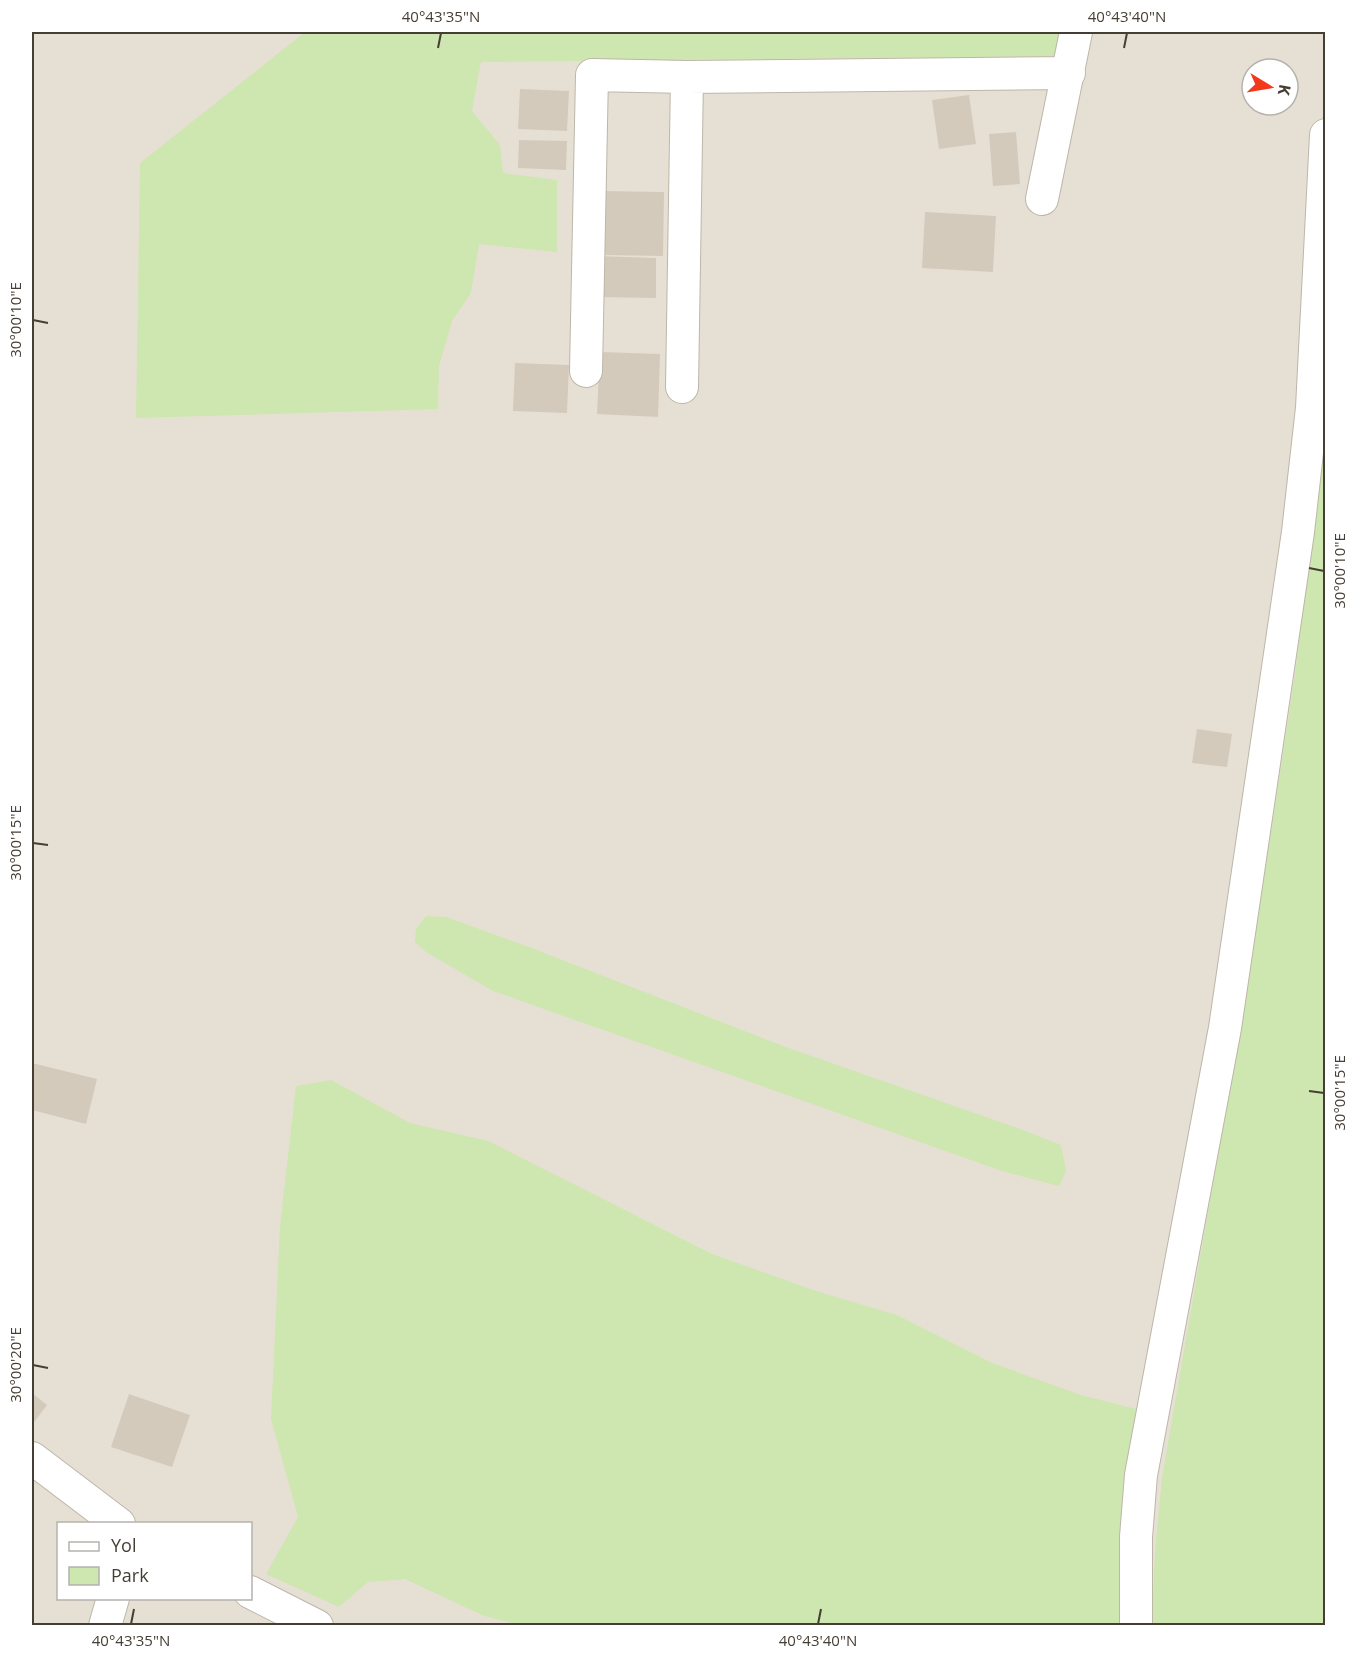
<svg xmlns="http://www.w3.org/2000/svg" width="1357" height="1657" viewBox="0 0 1357 1657" font-family="'Open Sans',sans-serif">
<style>
.residential{fill:#e6e0d4;fill-rule:evenodd}
.green{fill:#cee6af}
.building{fill:#d4cabb}
.lines{fill:none;stroke-linecap:round;stroke-linejoin:round}
.minor-casing{stroke:#bdb6a9;stroke-width:34}
.minor{stroke:#fff;stroke-width:32}
.ticks{fill:none;stroke:#453e35;stroke-width:2}
.neatline{fill:none;stroke:#453e35;stroke-width:2}
.ticks-label{font-size:15px;text-anchor:middle;fill:#453e35}
</style>
<rect width="100%" height="100%" fill="#f2eee6"/>
<!-- residential -->
<path class="residential" d="M32,32H1325V1625H32ZM1252,69H1288V105H1252ZM58,1524H250V1598H58Z"/>
<!-- green -->
<path class="green" d="M305,32H1062L1056,56L481,62L472,111L500,145L503,173L557,180V252L479,244L471,293L452,321L439,366L438,409L136,418L140,163Z
M1325,426V1625L1152,1626L1155,1551L1162,1478L1250,969L1295,675Z
M426,916L446,917L529,947L783,1046L1023,1130L1061,1145L1066,1171L1059,1186L1002,1171L493,991L426,952L415,942L416,929Z
M331,1080L410,1123L488,1141L712,1254L816,1291L897,1315L992,1363L1081,1395L1136,1409L1130,1451L1123,1625H520L484,1616L405,1579L368,1582L339,1607L266,1574L298,1517L271,1419L280,1226L296,1086Z"/>
<!-- building -->
<path class="building" d="M520,89L569,91L567,131L518,129Z
M969,95L976,144L939,149L932,100Z
M1016,132L1020,184L993,186L989,134Z
M519,140L567,141L566,170L518,168Z
M604,191L664,192L663,256L603,255Z
M925,212L996,216L993,272L922,268Z
M597,256L656,258V298L596,297Z
M600,352L660,354L658,417L597,414Z
M515,363L569,365L567,413L513,411Z
M1197,729L1232,734L1227,767L1192,763Z
M32,1063L97,1079L86,1124L32,1110Z
M32,1393L47,1405L32,1425Z
M129,1394L190,1415L172,1467L111,1447Z"/>
<g class="lines">
<defs>
<path id="minor" d="M1042,199L1076,32
M586,371L592,75L687,77L1069,73
M682,387L687,77
M32,1458L119,1524
M250,1592L317,1626
M105,1626L113,1598
M1136,1626V1537L1141,1475L1225,1028L1298,532L1312,408L1326,135"/>
</defs>
<!-- minor casing -->
<use href="#minor" class="minor-casing"/>
<!-- minor -->
<use href="#minor" class="minor"/>
</g>
<!-- ticks -->
<path class="ticks" d="M438,48L441,33M1124,48L1127,33M33,320L48,323M1309,568L1324,571M33,843L48,845M1309,1091L1324,1093M33,1365L48,1368M131,1624L134,1609M818,1624L821,1609"/>
<!-- border -->
<rect width="1357" height="1657" fill="none" stroke="#ffffff" stroke-width="66"/>
<!-- legend -->
<rect x="57" y="1522" width="195" height="78" fill="#ffffff" stroke="#b5b2ae" stroke-width="1.5"/>
<rect x="69" y="1542" width="30" height="9" fill="#ffffff" stroke="#b5b2ae" stroke-width="1.5"/>
<text x="111" y="1552" font-size="18" fill="#453e35">Yol</text>
<rect x="69" y="1567" width="30" height="18" fill="#cee6af" stroke="#b5b2ae" stroke-width="1.5"/>
<text x="111" y="1582" font-size="18" fill="#453e35">Park</text>
<!-- north arrow -->
<g transform="translate(1270 87) rotate(101)"><circle r="28" fill="#ffffff" stroke="#b5b2ae" stroke-width="1.5"/>
<path d="M0-4.5L10 22L0 15L-10 22Z" fill="#f4381b"/>
<text y="-9" font-size="16" font-weight="bold" text-anchor="middle" fill="#453e35">K</text>
</g>
<rect x="33" y="33" width="1291" height="1591" class="neatline"/>
<g class="ticks-label">
<text x="441" y="22">40°43'35"N</text>
<text x="1127" y="22">40°43'40"N</text>
<text transform="translate(16 320) rotate(-90)" y="5">30°00'10"E</text>
<text transform="translate(1340 571) rotate(-90)" y="5">30°00'10"E</text>
<text transform="translate(16 843) rotate(-90)" y="5">30°00'15"E</text>
<text transform="translate(1340 1093) rotate(-90)" y="5">30°00'15"E</text>
<text transform="translate(16 1365) rotate(-90)" y="5">30°00'20"E</text>
<text x="131" y="1646">40°43'35"N</text>
<text x="818" y="1646">40°43'40"N</text>
</g>
</svg>
